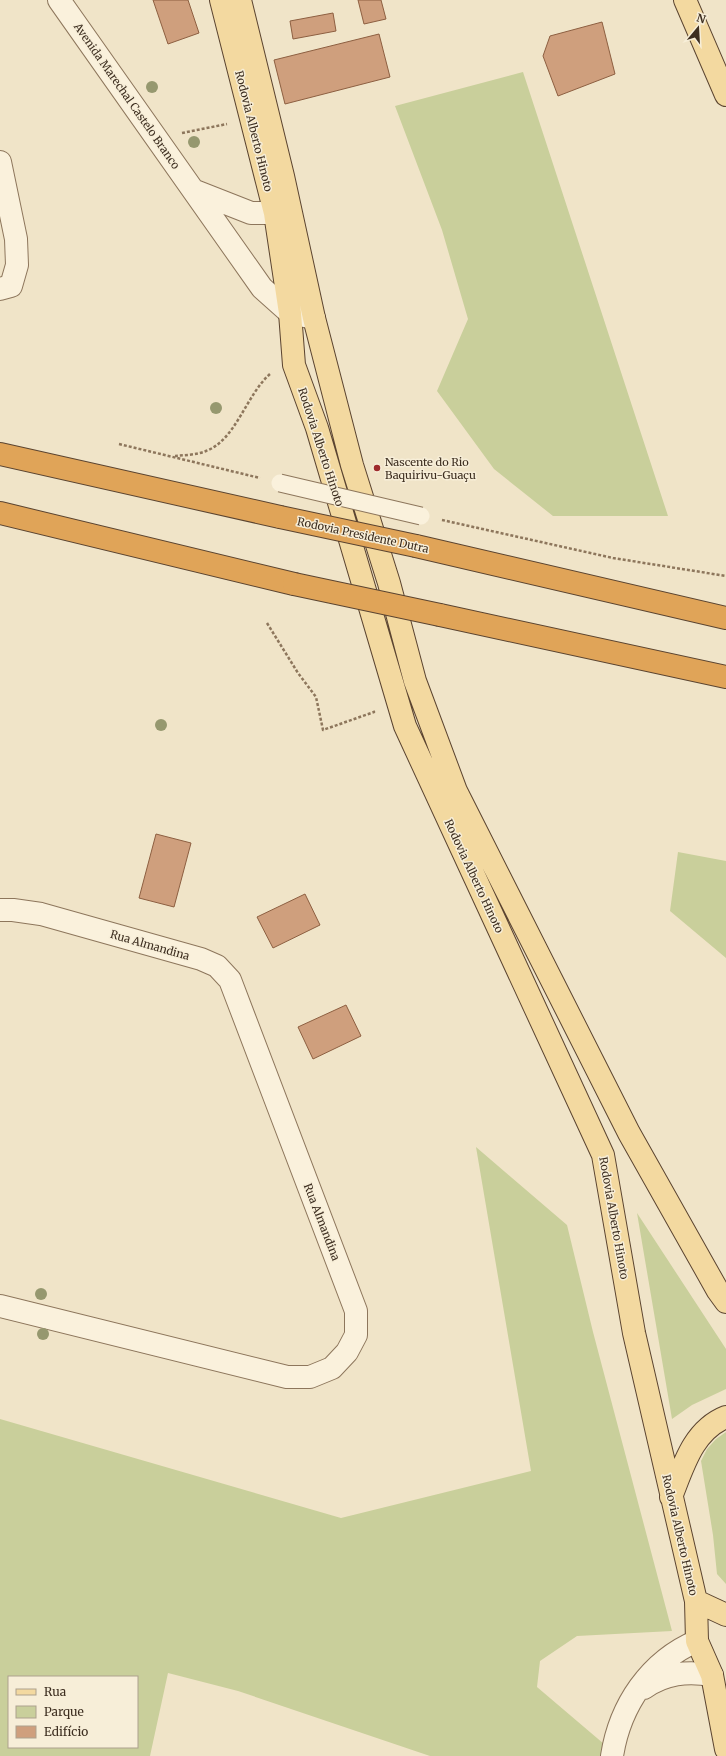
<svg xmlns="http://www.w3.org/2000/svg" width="726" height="1756" viewBox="0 0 726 1756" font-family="Merriweather,serif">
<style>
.green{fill:#c9cf9b;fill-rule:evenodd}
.building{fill:#cf9f7d;stroke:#8d5f41}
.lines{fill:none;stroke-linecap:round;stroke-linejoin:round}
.minor-casing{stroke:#8d765c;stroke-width:24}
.primary-casing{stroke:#5b4430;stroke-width:24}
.motorway-casing{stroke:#5b4430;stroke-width:24}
.path{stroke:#8d765c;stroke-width:2.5;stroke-dasharray:3 2;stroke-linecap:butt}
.minor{stroke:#faf1dc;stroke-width:22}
.primary{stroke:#f3d9a0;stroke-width:22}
.motorway{stroke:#e0a458;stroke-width:22}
.pedestrian-bridge-casing{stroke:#8d765c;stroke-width:19;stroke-linecap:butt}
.motorway-bridge-casing{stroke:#5b4430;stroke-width:24;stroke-linecap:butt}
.pedestrian-bridge{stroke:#faf1dc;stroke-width:17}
.motorway-bridge{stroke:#e0a458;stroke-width:22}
.tree{fill:#96986f}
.poi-dot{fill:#9e2a2b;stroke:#f7eed8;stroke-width:1.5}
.labels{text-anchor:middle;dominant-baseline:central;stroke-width:3;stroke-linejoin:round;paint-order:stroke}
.street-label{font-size:11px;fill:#3d2e20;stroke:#f7eed8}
.poi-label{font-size:11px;fill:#3d2e20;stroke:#f7eed8;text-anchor:start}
</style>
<rect width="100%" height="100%" fill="#f0e4c8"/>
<!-- green -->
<path class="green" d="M523,72L668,516H553L494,469L437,391L468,319L442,230L395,106Z
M678,852L726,861V958L670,911Z
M476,1147L567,1225L593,1332L672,1631L577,1636L540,1661L537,1687L604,1744L602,1756H430L238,1691L168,1673L150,1756H0V1419L341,1518L531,1471ZM9,1677H137V1747H9Z
M637,1213L726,1349V1389L692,1405L672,1419Z
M726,1432V1584L717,1574L713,1535L701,1461L707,1449L716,1439Z"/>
<!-- building -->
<path class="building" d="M153,0H188L199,33L168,44Z
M358,0H381L386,19L364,24Z
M333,13L336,31L293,39L290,21Z
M602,22L615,74L558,96L543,56L550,36Z
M379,34L390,77L285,104L274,60Z
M156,834L191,843L174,907L139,898Z
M305,894L320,925L273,948L257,917Z
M346,1005L361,1036L313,1059L298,1027Z"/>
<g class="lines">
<defs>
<path id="minor" d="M59,0L262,288L290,313L314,318
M0,162L16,239L17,265L11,286L0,289
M195,191L251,213H275
M0,910H13L41,914L201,959L217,966L230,980L356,1311V1335L347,1352L332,1368L310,1377H287L0,1306
M644,1688C665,1673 687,1671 712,1675
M612,1756C620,1705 650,1661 697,1641"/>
<path id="primary" d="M221,0L275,213L290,313L294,365L317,428L405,726L603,1155L634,1333L696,1601L697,1641L712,1675L726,1749
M240,0L283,176L314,318L352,465L389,583L415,681L456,791L629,1133L718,1291L726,1302
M685,0L726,95
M671,1497C683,1467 693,1430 726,1417
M696,1601L726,1615"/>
<path id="motorway" d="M0,454L280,517
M0,513L294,584
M416,546L726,618
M440,615L726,677"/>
</defs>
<!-- minor casing -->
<use href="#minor" class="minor-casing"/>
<!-- primary casing -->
<use href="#primary" class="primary-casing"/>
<!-- motorway casing -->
<use href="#motorway" class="motorway-casing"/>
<!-- path -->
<path class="path" d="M182,133L227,124
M119,444L260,478
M175,456C185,455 197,455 206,451C236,440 246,395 270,374
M442,520L613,558L726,576
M267,623L298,673L316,697L323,730L374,712L373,710"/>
<!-- minor -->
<use href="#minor" class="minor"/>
<!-- primary -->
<use href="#primary" class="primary"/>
<!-- motorway -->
<use href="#motorway" class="motorway"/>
<defs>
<path id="pedestrian-bridge" d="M280,483L421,516"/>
<path id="motorway-bridge" d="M280,517L416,546
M294,584L440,615"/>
</defs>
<!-- pedestrian-bridge casing -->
<use href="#pedestrian-bridge" class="pedestrian-bridge-casing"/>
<!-- motorway-bridge casing -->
<use href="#motorway-bridge" class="motorway-bridge-casing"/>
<!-- pedestrian-bridge -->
<use href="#pedestrian-bridge" class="pedestrian-bridge"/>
<!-- motorway-bridge -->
<use href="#motorway-bridge" class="motorway-bridge"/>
</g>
<!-- trees -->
<g class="tree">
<circle cx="152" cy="87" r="6"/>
<circle cx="194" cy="142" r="6"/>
<circle cx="216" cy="408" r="6"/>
<circle cx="161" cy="725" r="6"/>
<circle cx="41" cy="1294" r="6"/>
<circle cx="43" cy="1334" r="6"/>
</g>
<!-- markers -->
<circle class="poi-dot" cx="377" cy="468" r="4"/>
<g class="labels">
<!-- street labels -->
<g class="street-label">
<text transform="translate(127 96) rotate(55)">Avenida Marechal Castelo Branco</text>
<text transform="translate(254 131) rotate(76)">Rodovia Alberto Hinoto</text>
<text transform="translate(321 447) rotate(72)">Rodovia Alberto Hinoto</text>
<text transform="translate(363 535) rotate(12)">Rodovia Presidente Dutra</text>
<text transform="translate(474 876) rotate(65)">Rodovia Alberto Hinoto</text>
<text transform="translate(150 945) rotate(16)">Rua Almandina</text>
<text transform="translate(614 1218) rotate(80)">Rodovia Alberto Hinoto</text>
<text transform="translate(322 1222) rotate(69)">Rua Almandina</text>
<text transform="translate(680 1535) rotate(77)">Rodovia Alberto Hinoto</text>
</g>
<!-- poi labels -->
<g class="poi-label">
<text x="385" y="462">Nascente do Rio<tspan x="385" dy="13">Baquirivu-Guaçu</tspan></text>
</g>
</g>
<!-- legend -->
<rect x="8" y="1676" width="130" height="72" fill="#f7eed8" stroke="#ada18e"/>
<rect x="16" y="1689" width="20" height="6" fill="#f3d9a0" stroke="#ada18e"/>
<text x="44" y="1696" font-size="12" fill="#3d2e20">Rua</text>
<rect x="16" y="1706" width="20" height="12" fill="#c9cf9b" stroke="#ada18e"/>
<text x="44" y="1716" font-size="12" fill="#3d2e20">Parque</text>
<rect x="16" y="1726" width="20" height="12" fill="#cf9f7d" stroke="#ada18e"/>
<text x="44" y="1736" font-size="12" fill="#3d2e20">Edifício</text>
<!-- north arrow -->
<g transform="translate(698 28) rotate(18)" stroke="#f7eed8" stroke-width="3" paint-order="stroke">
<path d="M0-3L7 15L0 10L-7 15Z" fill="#3d2e20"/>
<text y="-6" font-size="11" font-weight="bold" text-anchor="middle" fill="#3d2e20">N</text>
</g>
</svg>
